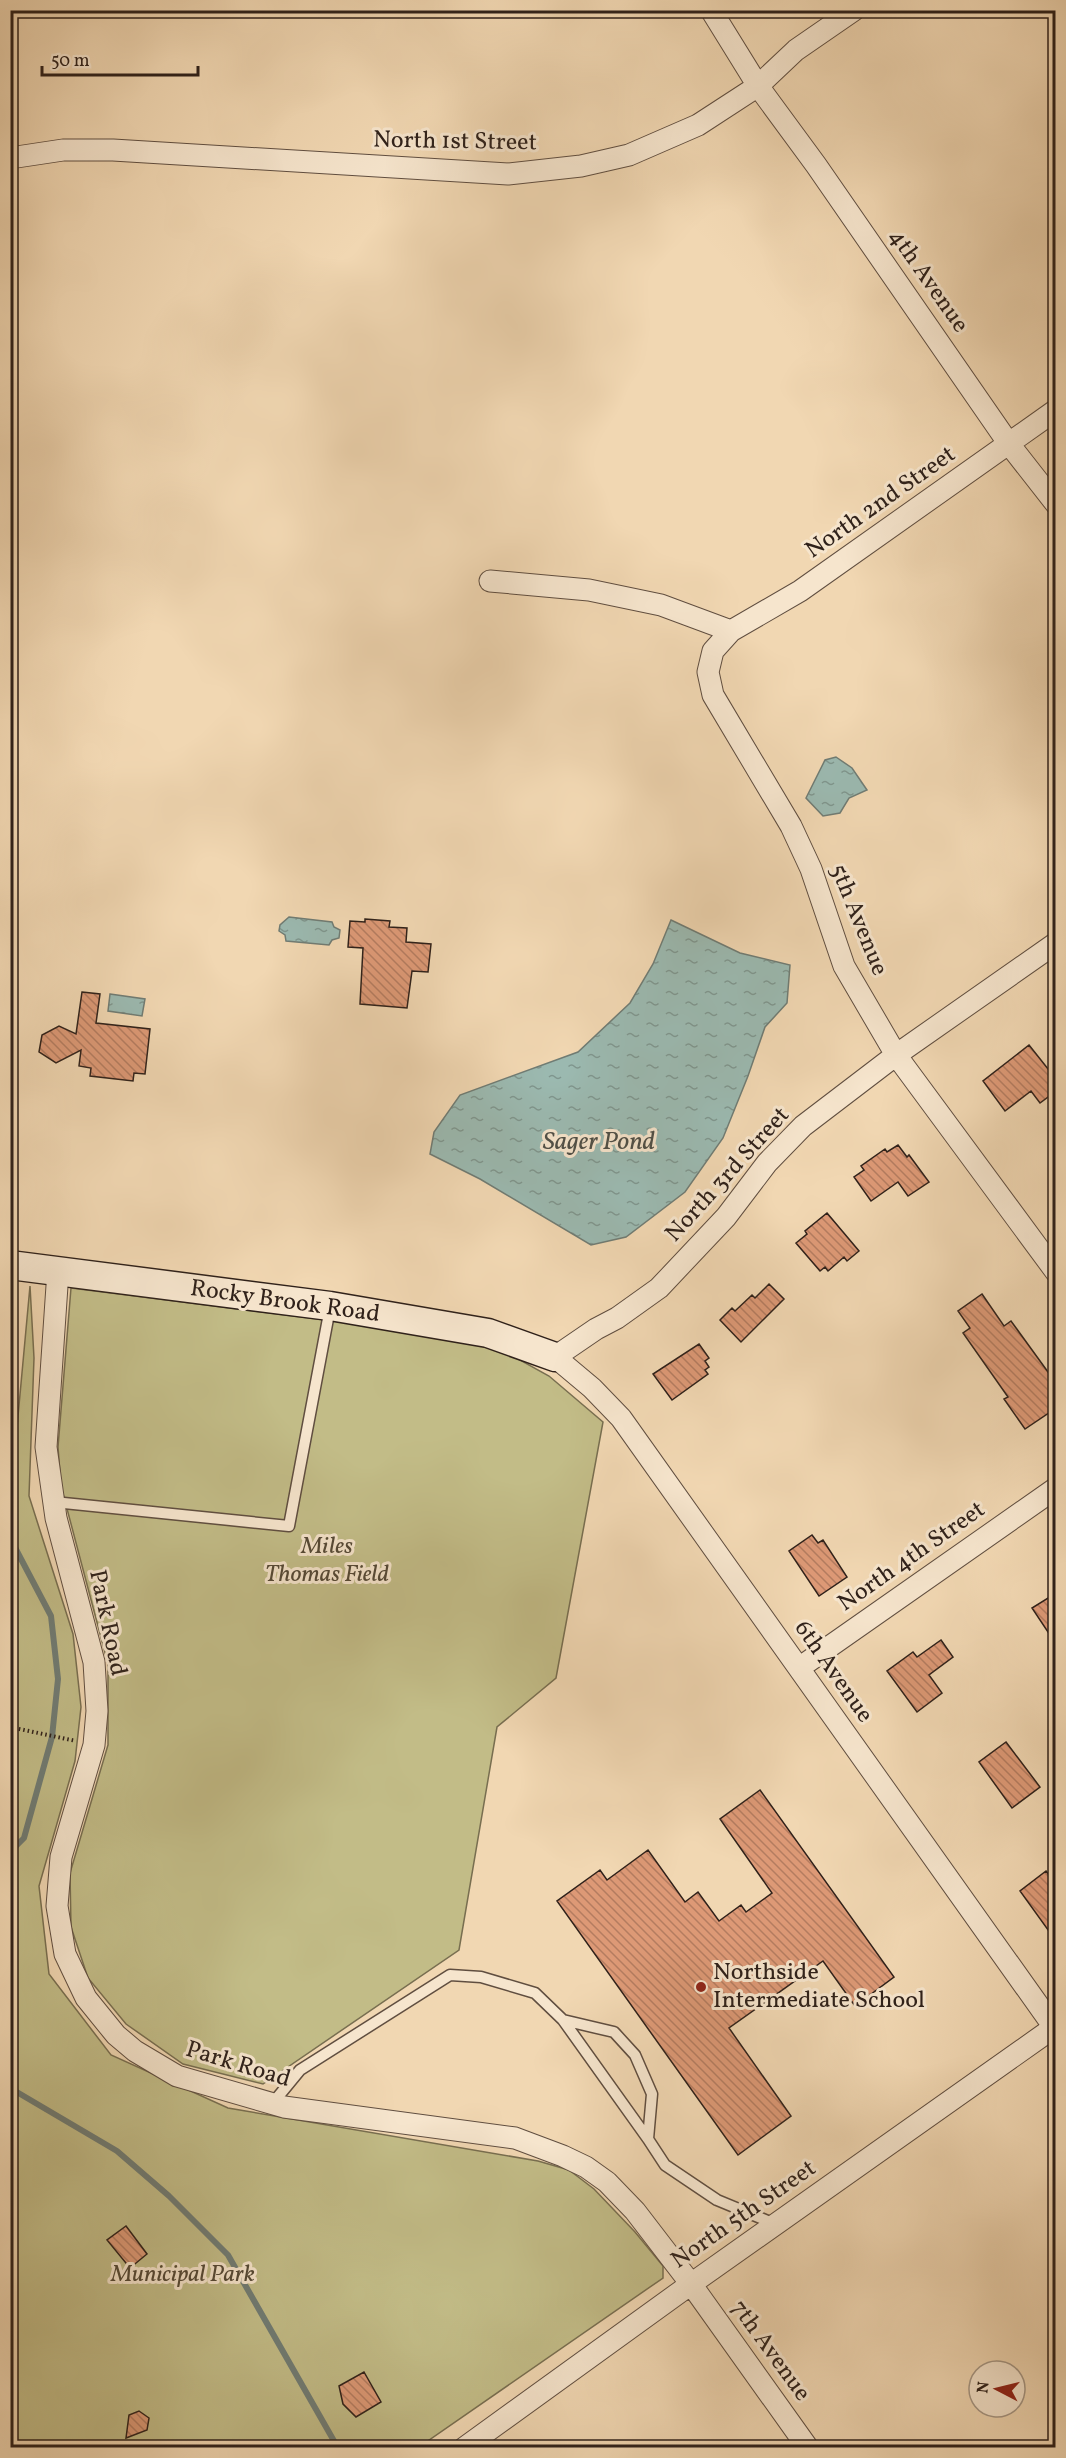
<svg xmlns="http://www.w3.org/2000/svg" width="1066" height="2458" viewBox="0 0 1066 2458" font-family="Vollkorn,serif">
<style>
.park{fill:#c2bc87;stroke:#786e50;stroke-width:1.5}
.water{fill:url(#water-ripples);stroke:#707c74;stroke-width:1.5}
.lines{fill:none;stroke-linecap:round;stroke-linejoin:round}
.stream{stroke:#707c74;stroke-width:6}
.building{fill:url(#building-back-hatch);stroke:#2f211a;stroke-width:1.5}
.lane-casing{stroke:#604e40;stroke-width:13}
.street-casing{stroke:#604e40;stroke-width:23}
.secondary-casing{stroke:#2f211a;stroke-width:31}
.path{stroke:#2f211a;stroke-width:4;stroke-dasharray:1.5 3;stroke-linecap:butt}
.lane{stroke:#f6e5cd;stroke-width:10}
.street{stroke:#f6e5cd;stroke-width:21}
.secondary{stroke:#f6e5cd;stroke-width:28}
.poi-dot{fill:#8f2418;stroke:#f6e5cd;stroke-width:2}
.labels{text-anchor:middle;dominant-baseline:central;stroke-width:6;stroke-linejoin:round;paint-order:stroke}
.street-label{font-size:24px;fill:#2f211a;stroke:#f6e5cd}
.park-label{font-size:24px;font-style:italic;fill:#544835;stroke:#f6e5cd}
.poi-label{font-size:24px;fill:#2f211a;stroke:#f6e5cd;text-anchor:start}
.water-label{font-size:26px;font-style:italic;fill:#4f4f47;stroke:#f6e5cd}
</style>
<defs>
<pattern id="water-ripples" width="26" height="14" patternUnits="userSpaceOnUse" patternTransform="scale(1.5)"><rect width="26" height="14" fill="#9bb9b0"/><path d="M2 4q2-2 4 0t4 0M15 11q2-2 4 0t4 0" fill="none" stroke="#7f968e"/></pattern>
<pattern id="building-back-hatch" width="6" height="6" patternUnits="userSpaceOnUse" patternTransform="scale(1.5)"><rect width="6" height="6" fill="#dd9976"/><path d="M-1 5l2 2M0 0l6 6M5-1l2 2" fill="none" stroke="#b47c60"/></pattern>
</defs>
<rect width="100%" height="100%" fill="#f1d7b2"/>
<filter id="stains"><feTurbulence type="fractalNoise" baseFrequency=".00333" numOctaves="4"/><feColorMatrix values="0 0 0 0 .2 0 0 0 0 .09 0 0 0 0 .02 0 0 0 .5 -.17"/></filter>
<radialGradient id="worn" r=".72"><stop offset=".6" stop-color="#630" stop-opacity="0"/><stop offset="1" stop-color="#630" stop-opacity=".3"/></radialGradient>
<!-- park -->
<path class="park" d="M30,1286L34,1358L29,1496L73,1634L81,1707L75,1761L39,1886L49,1974L111,2055L228,2108L538,2161L569,2170L594,2189L635,2232L663,2266V2278L419,2447L11,2448L10,1503Z
M71,1288L436,1334L500,1349L549,1376L603,1422L556,1678L497,1727L459,1950L263,2084L183,2064L126,2024L88,1978L71,1927L70,1873L108,1745V1664L61,1486L58,1447Z"/>
<!-- water -->
<path class="water" d="M836,757L852,768L867,790L849,798L840,813L823,816L806,798L825,760Z
M289,917L332,922L334,927L340,930L339,938L332,940L329,945L286,941L285,935L279,931L280,925Z
M671,920L740,953L790,965L787,1003L765,1027L748,1076L723,1138L685,1192L626,1237L591,1245L480,1179L430,1154L434,1132L460,1095L578,1052L630,1003L653,964Z
M110,994L145,999L142,1016L108,1011Z"/>
<g class="lines">
<!-- stream -->
<path class="stream" d="M10,1538L51,1616L58,1679L52,1737L24,1838L10,1852
M10,2088L117,2151L169,2196L228,2255L338,2448"/>
</g>
<!-- building -->
<path class="building" d="M365,919L390,921L389,927L407,928L406,942L431,944L428,972L412,971L407,1008L360,1004L363,948L348,947L350,921L365,922Z
M82,992L100,994L96,1023L150,1029L145,1074L134,1073L133,1081L90,1076L91,1068L79,1066L81,1050L56,1063L39,1052L42,1035L59,1026L76,1034Z
M1029,1045L1056,1079V1091L1040,1103L1031,1091L1005,1111L983,1081Z
M898,1145L907,1157L909,1155L929,1182L908,1196L898,1182L871,1201L854,1177L864,1170L861,1166L885,1149L887,1152Z
M827,1213L859,1251L847,1261L844,1257L828,1271L825,1267L820,1271L796,1243L807,1234L805,1231Z
M769,1284L784,1299L741,1342L720,1320L732,1308L735,1311L752,1295L755,1298Z
M982,1294L1004,1326L1011,1321L1056,1383V1408L1025,1429L1004,1399L1008,1397L963,1333L970,1328L958,1311Z
M699,1344L709,1358L705,1361L709,1367L705,1370L708,1374L672,1400L653,1374Z
M812,1535L818,1543L823,1540L847,1577L819,1596L789,1551Z
M1056,1593V1644L1032,1608Z
M941,1640L953,1657L929,1675L942,1693L917,1712L887,1671L913,1652L917,1657Z
M1006,1742L1040,1787L1012,1808L979,1762Z
M760,1790L894,1977L855,2006L823,1961L729,2028L791,2116L738,2155L557,1901L600,1870L607,1880L648,1850L685,1902L698,1892L719,1921L741,1905L746,1912L772,1893L720,1819Z
M1046,1871L1056,1884V1941L1020,1891Z
M126,2226L147,2254L130,2268L107,2240Z
M364,2372L381,2402L356,2417L343,2404L339,2386Z
M139,2411L149,2418L147,2430L126,2438L129,2415Z"/>
<g class="lines">
<defs>
<path id="lane" d="M54,1502L289,1526L330,1308
M563,2020L648,2139
M272,2104L300,2070L450,1975L481,1977L535,1993L563,2020L614,2032L635,2055L652,2094L648,2139L665,2165L717,2200L775,2224"/>
<path id="street" d="M711,10L758,86L816,165L1009,444L1056,504
M10,158L63,150H113L508,174L581,166L629,155L698,125L758,86L796,50L854,10
M1056,410L800,591L731,631L713,651L708,672L713,695L791,826L811,869L844,966L896,1055L1056,1272
M490,581L589,590L661,605L731,631
M1056,943L896,1055L803,1126L767,1163L726,1217L659,1288L617,1318L596,1329L555,1357L592,1388L621,1418L1056,2030
M58,1271L46,1447L56,1518L94,1662L97,1711L94,1745L61,1857L57,1906L65,1954L86,1998L116,2035L135,2051L177,2076L284,2107L515,2138L563,2156L586,2167L607,2182L635,2211L691,2284L808,2448
M799,1668L1056,1488
M464,2448L691,2284L1056,2026"/>
<path id="secondary" d="M10,1265L330,1306L488,1333L555,1357"/>
</defs>
<!-- lane casing -->
<use href="#lane" class="lane-casing"/>
<!-- street casing -->
<use href="#street" class="street-casing"/>
<!-- secondary casing -->
<use href="#secondary" class="secondary-casing"/>
<!-- path -->
<path class="path" d="M10,1727L76,1741"/>
<!-- lane -->
<use href="#lane" class="lane"/>
<!-- street -->
<use href="#street" class="street"/>
<!-- secondary -->
<use href="#secondary" class="secondary"/>
</g>
<!-- markers -->
<circle class="poi-dot" cx="701" cy="1987" r="6"/>
<g class="labels">
<!-- street labels -->
<g class="street-label">
<text transform="translate(455 142) rotate(1)">North 1st Street</text>
<text transform="translate(928 281) rotate(55)">4th Avenue</text>
<text transform="translate(881 503) rotate(-35)">North 2nd Street</text>
<text transform="translate(858 920) rotate(68)">5th Avenue</text>
<text transform="translate(728 1175) rotate(-48)">North 3rd Street</text>
<text transform="translate(285 1302) rotate(8)">Rocky Brook Road</text>
<text transform="translate(912 1557) rotate(-35)">North 4th Street</text>
<text transform="translate(107 1623) rotate(78)">Park Road</text>
<text transform="translate(833 1672) rotate(55)">6th Avenue</text>
<text transform="translate(238 2065) rotate(17)">Park Road</text>
<text transform="translate(744 2215) rotate(-35)">North 5th Street</text>
<text transform="translate(770 2351) rotate(54)">7th Avenue</text>
</g>
<!-- park labels -->
<g class="park-label">
<text x="327" y="1547">Miles<tspan x="327" dy="28">Thomas Field</tspan></text>
<text x="183" y="2275">Municipal Park</text>
</g>
<!-- poi labels -->
<g class="poi-label">
<text x="713" y="1973">Northside<tspan x="713" dy="28">Intermediate School</tspan></text>
</g>
<!-- water labels -->
<g class="water-label">
<text x="599" y="1142">Sager Pond</text>
</g>
</g>
<!-- margin -->
<rect width="1066" height="2458" fill="none" stroke="#f1d7b2" stroke-width="36"/>
<rect x="12" y="12" width="1042" height="2434" fill="none" stroke="#2f211a" stroke-width="3"/>
<rect x="18" y="18" width="1030" height="2422" fill="none" stroke="#2f211a" stroke-width="1.5"/>
<!-- north arrow -->
<g transform="translate(997 2389) rotate(277)"><circle r="28" fill="#f6e5cd" stroke="#a69785" stroke-width="1.5"/>
<path d="M0-4.5L10 22L0 15L-10 22Z" fill="#8f2418"/>
<text y="-9" font-size="16" font-weight="bold" text-anchor="middle" fill="#2f211a">N</text>
</g>
<!-- scale -->
<path d="M42 66v9h156v-9" fill="none" stroke="#2f211a" stroke-width="3"/>
<text x="51" y="66" font-size="18" fill="#2f211a" stroke="#f6e5cd" stroke-width="4.5" paint-order="stroke">50 m</text>
<rect width="100%" height="100%" filter="url(#stains)"/>
<rect width="100%" height="100%" fill="url(#worn)"/>
</svg>
